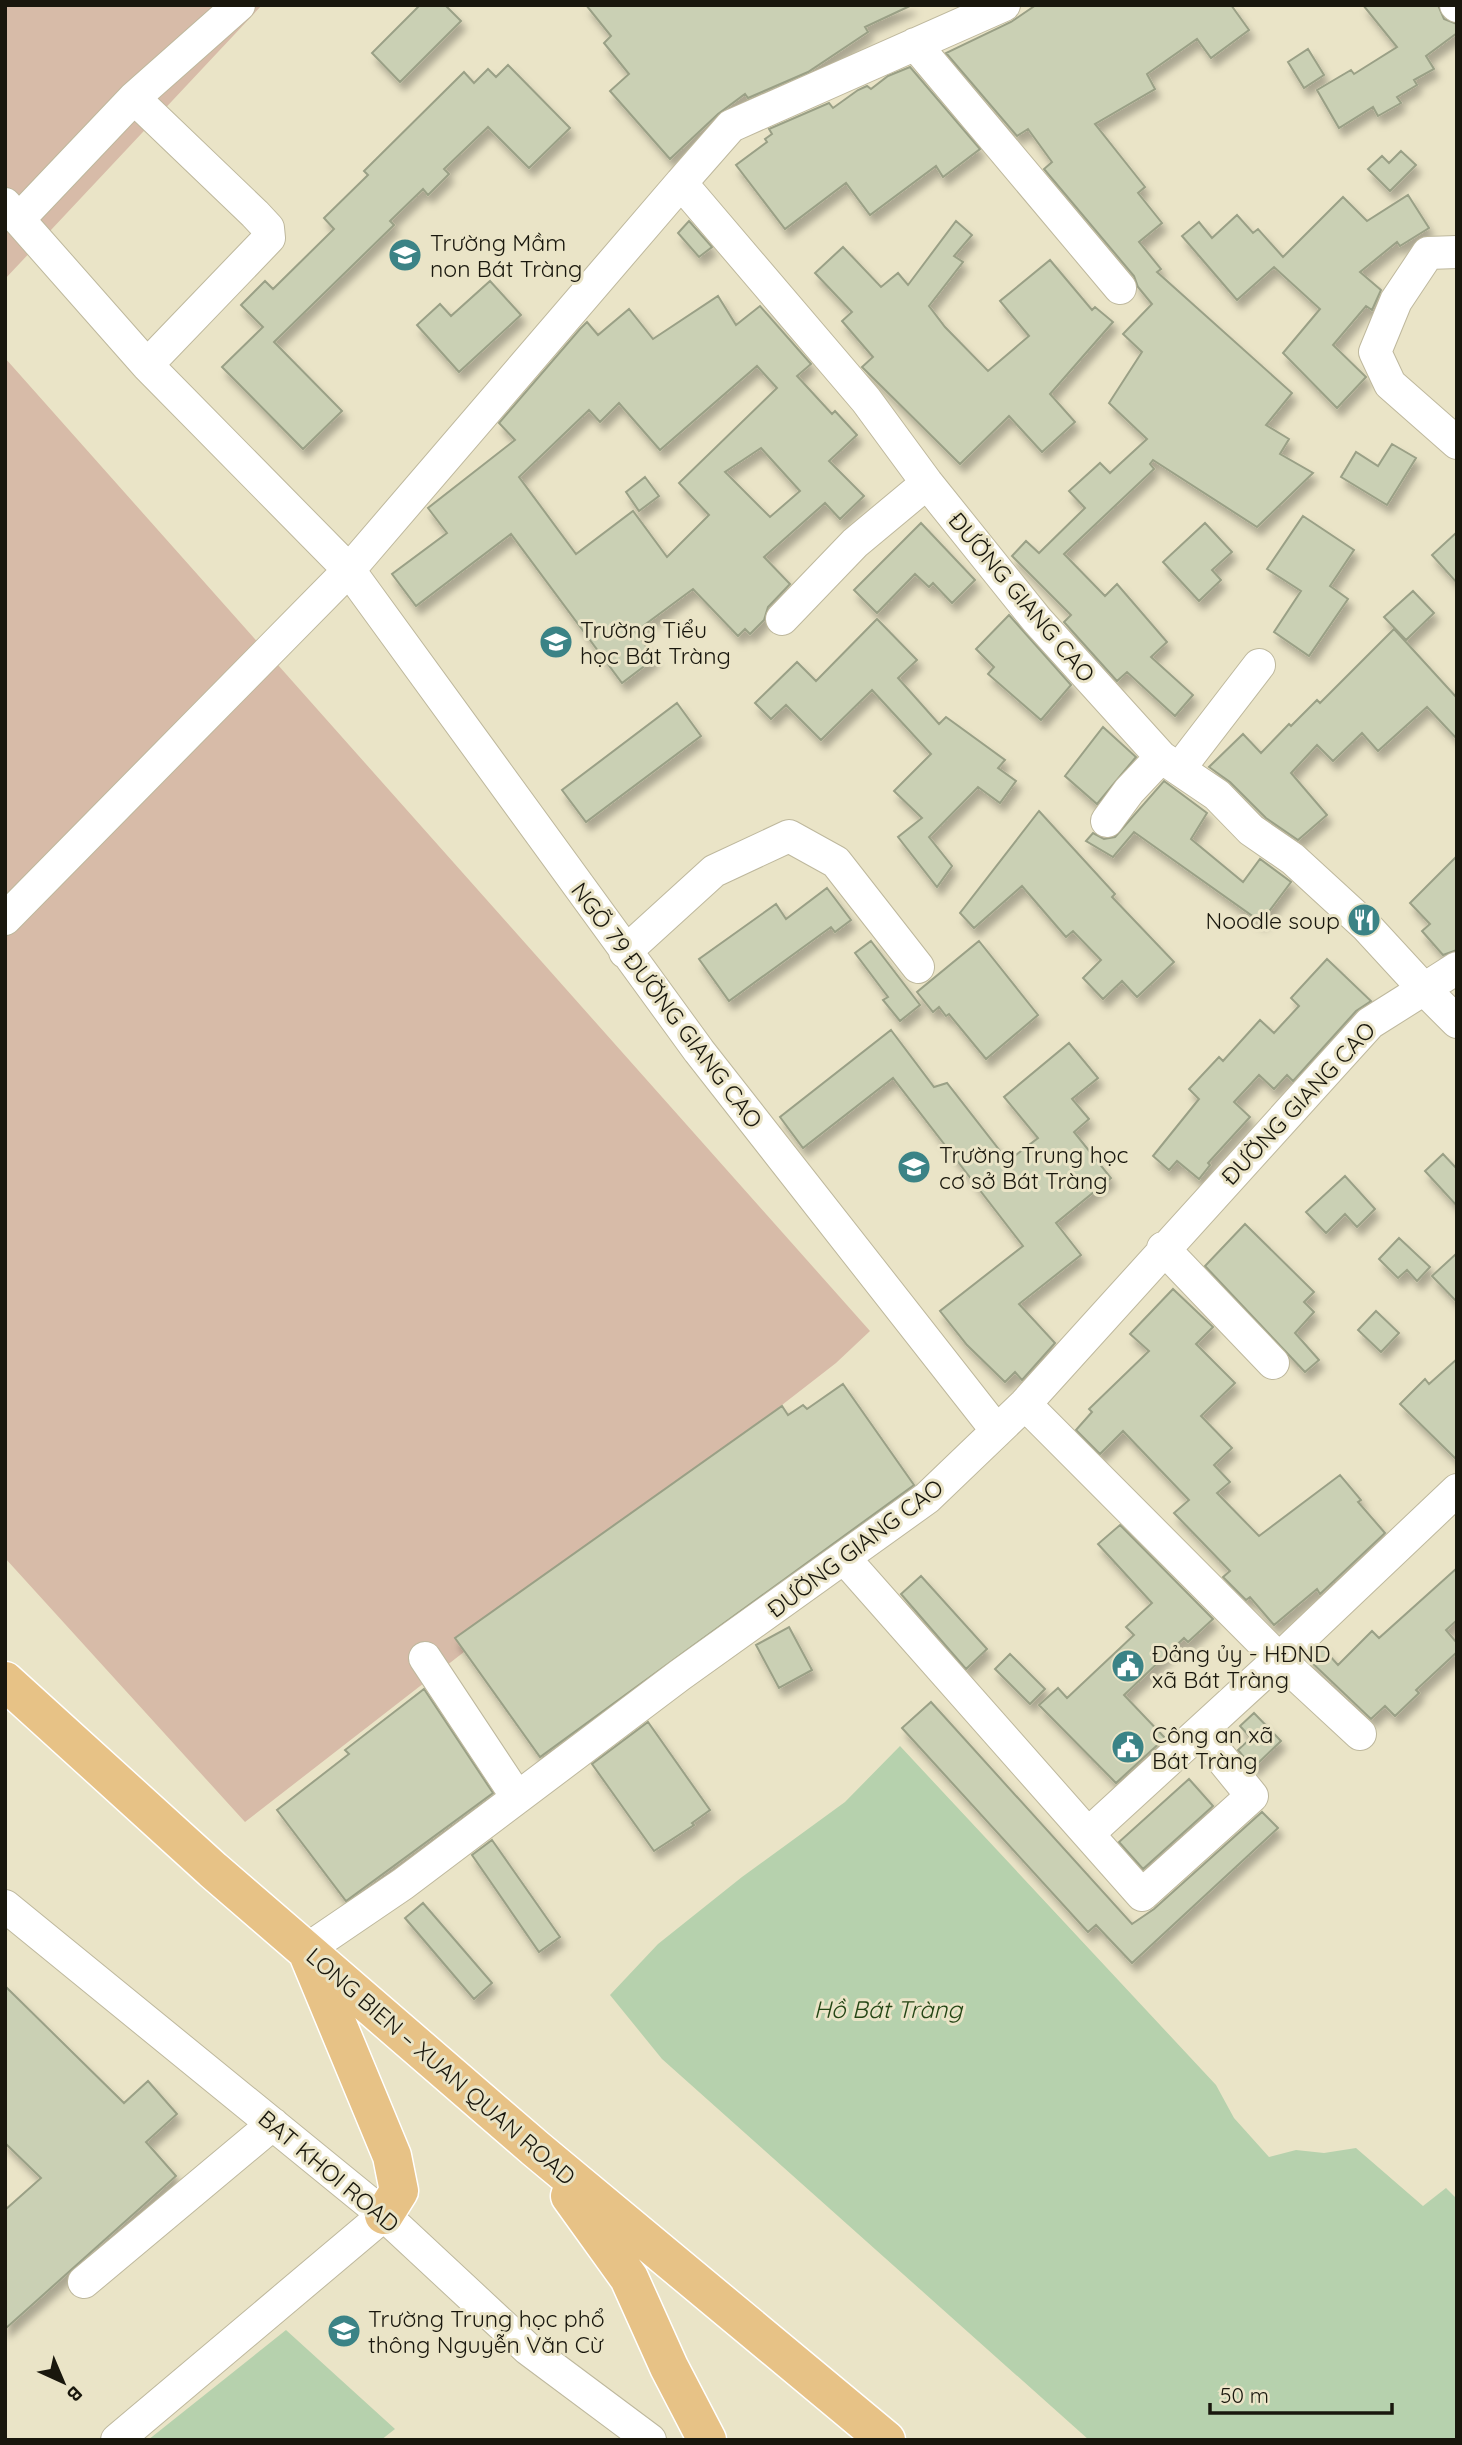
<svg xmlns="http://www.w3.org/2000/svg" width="1462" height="2445" viewBox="0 0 1462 2445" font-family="Quicksand,sans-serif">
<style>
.green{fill:#d7bba8}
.water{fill:#b6d1ad}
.building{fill:#cad0b4;stroke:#9aa086;stroke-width:2;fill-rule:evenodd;filter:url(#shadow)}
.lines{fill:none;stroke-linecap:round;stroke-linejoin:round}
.minor-casing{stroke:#beb89d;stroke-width:34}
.major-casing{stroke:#fff;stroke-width:41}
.minor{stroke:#fff;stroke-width:32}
.major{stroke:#e7c286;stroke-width:38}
.labels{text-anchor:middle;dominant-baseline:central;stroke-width:6;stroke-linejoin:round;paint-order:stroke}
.poi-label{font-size:23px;fill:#19170d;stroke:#eae4c7;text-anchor:start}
.street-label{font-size:23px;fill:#19170d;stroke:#eae4c7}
.water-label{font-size:24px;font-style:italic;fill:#244615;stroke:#eae4c7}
</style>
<defs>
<filter id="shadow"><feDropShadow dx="4.5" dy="8" stdDeviation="3.5" flood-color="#0004"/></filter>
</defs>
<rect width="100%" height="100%" fill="#eae4c7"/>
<!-- green -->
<path class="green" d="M5,5H262L5,279Z
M5,358L870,1331L836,1363L245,1822L5,1558Z"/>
<!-- water -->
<path class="water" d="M900,1746L1216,2085L1234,2118L1269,2157L1296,2150L1324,2153L1356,2148L1423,2206L1446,2188L1457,2199V2440H1089L662,2059L610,1995L658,1944L742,1877L845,1802Z
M286,2330L395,2429L381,2440H148Z"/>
<!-- building -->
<path class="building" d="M420,5H445L461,21L400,82L372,53Z
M586,5H912L865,27L868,32L808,72L748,98L745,94L718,114L670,159L610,91L629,74L604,43L611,36Z
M1036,5H1231L1249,30L1211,58L1197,39L1147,74L1155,89L1095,124L1145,187L1138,193L1162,223L1139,242L1161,269L1157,272L1292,393L1266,425L1289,439L1280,454L1313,473L1257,527L1153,460L1150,464L1154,469L1064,554L1105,596L1117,584L1167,642L1151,657L1193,695L1175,716L1127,672L1117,681L1064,622L1071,615L1012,556L1026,541L1039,553L1085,508L1069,491L1100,463L1110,473L1147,439L1109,403L1142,352L1123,334L1152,304L1138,287L1134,276L1044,169L1052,162L1028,129L1017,136L946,53L1011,22Z
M1363,5H1438L1444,19L1457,24V33L1426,56L1434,69L1414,80L1417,85L1397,97L1401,103L1378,116L1373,107L1339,128L1317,90L1351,70L1354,74L1397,47Z
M1308,49L1324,75L1304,88L1288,62Z
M508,65L570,128L529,168L488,127L444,169L449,174L428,195L423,189L390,221L394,225L274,342L342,411L303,449L222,367L263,327L241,305L265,281L273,289L334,229L324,218L368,175L364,171L464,72L474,83L488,69L496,77Z
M910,67L980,149L943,177L936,166L870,215L846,183L785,229L736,165L767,142L765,139L772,134L769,129L829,103L833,108L858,90L867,86L871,89L888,76Z
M1401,151L1416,165L1390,191L1368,169L1382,156L1389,163Z
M1408,195L1429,228L1400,246L1397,242L1360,272L1381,290L1372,310L1366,306L1333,345L1366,377L1337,408L1283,353L1320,309L1274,267L1237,300L1182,236L1199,222L1212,238L1237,215L1253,233L1258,229L1283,257L1343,197L1367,221Z
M689,221L712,247L699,257L678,233Z
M956,221L972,235L954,256L963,262L929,306L945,327L988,371L1029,336L1000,301L1050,260L1092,310L1095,307L1113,322L1050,394L1075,422L1042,452L1009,416L960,464L862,367L873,357L842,321L852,312L815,273L843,247L881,287L898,273L908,285Z
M490,281L521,315L459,372L417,325L440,304L451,316Z
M718,296L736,325L760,306L811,364L797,376L832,414L835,411L857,435L829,461L864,496L840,519L825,503L764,557L790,584L768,607L764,620L750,634L745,629L738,636L693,589L635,632L655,658L622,683L511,534L416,606L392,574L447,533L428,508L515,440L499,423L580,329L587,322L598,335L629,309L653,339ZM757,366L777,388L679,483L709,515L667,557L633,511L576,554L519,477L589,410L600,422L619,403L660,450ZM761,448L800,491L770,517L725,472Z
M1392,444L1416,458L1387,505L1341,477L1356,452L1378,466Z
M645,477L659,496L639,511L626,492Z
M1303,516L1354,550L1330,586L1348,599L1309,656L1274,632L1301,591L1267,569Z
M921,523L975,580L952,603L933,583L929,587L915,574L877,613L854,590Z
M1205,523L1232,552L1212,570L1221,580L1199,601L1163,562Z
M1457,532V583L1432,555Z
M1413,591L1434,613L1406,640L1384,617Z
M1009,615L1071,685L1041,720L988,674L994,667L976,649Z
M877,619L917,660L898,678L939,724L946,717L1005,760L998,768L1016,781L1000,803L978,787L929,837L952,866L937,887L898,837L922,818L894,791L931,754L872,690L821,740L786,705L771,719L755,703L797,662L816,681Z
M1394,629L1457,698V739L1427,707L1378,751L1362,733L1333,761L1317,745L1291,773L1327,815L1298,840L1266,818L1230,782L1209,767L1243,734L1261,753L1289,724L1291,726L1317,700L1320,703Z
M677,703L701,736L586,822L562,790Z
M1103,727L1136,757L1097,804L1065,776Z
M1164,781L1207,813L1191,839L1243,882L1260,859L1291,882L1261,922L1134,832L1113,857L1086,841L1093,833L1104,839L1115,837Z
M1039,811L1115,894L1112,897L1174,962L1137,997L1122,981L1103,999L1083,978L1101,960L1073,931L1066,937L1022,886L974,928L960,913Z
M1457,856V950L1443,955L1422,931L1430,924L1410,903Z
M827,888L851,920L835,932L831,927L729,1001L699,959L776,904L786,919Z
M871,941L920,1005L900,1021L883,1000L888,997L855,953Z
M979,941L1038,1015L986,1059L949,1014L946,1016L939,1007L933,1012L917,992Z
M1327,959L1371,1001L1356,1011L1293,1081L1287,1075L1274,1089L1259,1075L1234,1102L1250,1117L1208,1163L1210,1165L1199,1179L1177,1161L1169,1170L1153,1156L1199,1099L1189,1089L1219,1057L1223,1061L1260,1020L1274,1033L1299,1006L1291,998Z
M891,1030L934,1087L947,1083L1008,1161L1038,1138L1004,1097L1069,1043L1098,1078L1072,1099L1089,1119L1074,1132L1111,1178L1056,1223L1081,1255L1019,1304L1055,1343L1022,1380L1015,1372L1005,1382L967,1345L940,1311L1023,1246L893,1078L803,1148L780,1117Z
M1443,1154L1457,1169V1206L1425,1171Z
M1345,1176L1375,1209L1357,1227L1345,1214L1326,1233L1306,1212Z
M1245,1224L1314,1292L1304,1302L1314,1312L1295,1333L1319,1360L1305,1372L1205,1266Z
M1399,1238L1430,1267L1417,1281L1407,1270L1398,1278L1379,1259Z
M1457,1253V1302L1432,1276Z
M1173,1289L1213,1327L1196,1344L1235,1383L1201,1416L1232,1448L1214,1465L1230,1482L1217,1493L1259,1536L1340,1475L1361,1500L1358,1502L1385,1533L1320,1594L1317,1589L1274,1625L1250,1597L1246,1600L1223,1577L1230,1571L1174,1513L1189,1500L1123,1431L1100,1454L1076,1430L1092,1412L1089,1409L1149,1351L1130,1334Z
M1376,1311L1399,1333L1381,1352L1358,1330Z
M1457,1359V1460L1400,1404L1425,1379L1429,1384Z
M843,1384L914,1485L540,1757L455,1638L782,1406L788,1415L803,1405L807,1409Z
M1120,1525L1213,1619L1188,1642L1184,1638L1124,1695L1165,1738L1116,1783L1039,1705L1058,1688L1067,1698L1134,1635L1126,1627L1152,1603L1098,1544Z
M1457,1568V1620L1446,1630L1457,1643V1652L1416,1690L1419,1693L1395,1716L1385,1706L1371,1719L1307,1658L1320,1645L1338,1665L1372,1631L1379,1638Z
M921,1576L987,1649L966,1669L901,1594Z
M789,1627L812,1670L779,1688L756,1645Z
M1010,1654L1045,1689L1030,1704L995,1669Z
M424,1689L493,1793L346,1901L277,1810L349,1754L345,1750Z
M931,1702L1132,1924L1154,1909L1262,1812L1278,1828L1132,1963L1096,1925L1088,1932L902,1728Z
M1254,1713L1281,1741L1253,1768L1238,1750L1251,1738L1240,1726Z
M648,1722L710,1810L692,1823L694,1825L654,1851L592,1764Z
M1189,1779L1213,1806L1143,1869L1119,1842Z
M492,1840L560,1937L539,1952L472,1855Z
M423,1903L492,1983L474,1999L405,1918Z
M5,1986L124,2103L148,2081L177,2114L146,2142L176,2176L5,2329V2210L41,2178L5,2143Z"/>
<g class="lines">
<defs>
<path id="minor" d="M1456,5L1457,6
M915,44L1120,288
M134,98L255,214L268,228L269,238L147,365
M5,204L147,365L349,570L699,1051L997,1431
M19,219L134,98L239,5
M1457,252L1428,253L1396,301L1375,352L1390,384L1457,443
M782,619L855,543L927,483
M1179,769L1259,665
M1107,821L1129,791L1161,757
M5,919L349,570L681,183
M625,952L714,871L789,836L836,862L918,967
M1457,968L1424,989L1457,1022
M1163,1248L1273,1363
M1025,1404L1279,1659L1360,1734
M845,1559L1088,1834L1279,1659L1457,1490
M425,1658L517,1797
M1088,1834L1142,1895L1252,1796L1200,1732
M5,1906L384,2215L528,2349L650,2440
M306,1950L403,1884L680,1675L927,1498L1025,1404L1370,1023L1424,989L1366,926L1293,859L1251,830L1217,795L1161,757L1037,620L927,483L866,400L681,183L731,126L1004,5
M84,2282L273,2124
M117,2440L384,2215"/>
<path id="major" d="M5,1681L213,1870L536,2149L886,2440
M309,1956L392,2156L399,2191L384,2215
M570,2196L629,2278L669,2367L707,2440"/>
</defs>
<!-- minor casing -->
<use href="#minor" class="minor-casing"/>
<!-- major casing -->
<use href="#major" class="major-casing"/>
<!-- minor -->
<use href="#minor" class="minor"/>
<!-- major -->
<use href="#major" class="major"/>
</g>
<!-- icons -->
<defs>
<symbol id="school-disc" viewBox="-11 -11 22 22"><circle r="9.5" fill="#3b8386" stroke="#eae4c7"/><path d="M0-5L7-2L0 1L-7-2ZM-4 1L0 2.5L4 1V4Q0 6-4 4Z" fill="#fff"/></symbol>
<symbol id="restaurant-disc" viewBox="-11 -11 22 22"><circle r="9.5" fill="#3b8386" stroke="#eae4c7"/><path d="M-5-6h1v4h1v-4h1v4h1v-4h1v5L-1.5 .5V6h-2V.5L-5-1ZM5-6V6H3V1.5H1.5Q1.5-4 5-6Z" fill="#fff"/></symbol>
<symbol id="civic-disc" viewBox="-11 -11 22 22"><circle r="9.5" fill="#3b8386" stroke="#eae4c7"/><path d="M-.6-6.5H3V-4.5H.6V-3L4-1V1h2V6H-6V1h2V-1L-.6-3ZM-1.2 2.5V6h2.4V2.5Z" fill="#fff"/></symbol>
</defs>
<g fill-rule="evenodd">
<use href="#school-disc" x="386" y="236" width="38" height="38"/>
<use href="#school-disc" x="537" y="623" width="38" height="38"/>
<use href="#restaurant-disc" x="1345" y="901" width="38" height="38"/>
<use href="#school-disc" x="895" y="1148" width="38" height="38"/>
<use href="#civic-disc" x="1109" y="1647" width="38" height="38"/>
<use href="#civic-disc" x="1109" y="1728" width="38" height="38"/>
<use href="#school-disc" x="325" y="2312" width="38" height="38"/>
</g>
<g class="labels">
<!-- poi labels -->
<g class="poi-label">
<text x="430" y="242">Trường Mầm<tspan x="430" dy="26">non Bát Tràng</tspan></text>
<text x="580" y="629">Trường Tiểu<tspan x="580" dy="26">học Bát Tràng</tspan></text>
<text x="1340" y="920" text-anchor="end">Noodle soup</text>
<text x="939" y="1154">Trường Trung học<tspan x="939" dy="26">cơ sở Bát Tràng</tspan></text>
<text x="1152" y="1653">Đảng ủy - HĐND<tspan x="1152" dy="26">xã Bát Tràng</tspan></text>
<text x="1152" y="1734">Công an xã<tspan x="1152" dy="26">Bát Tràng</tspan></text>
<text x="368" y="2318">Trường Trung học phổ<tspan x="368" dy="26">thông Nguyễn Văn Cừ</tspan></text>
</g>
<!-- street labels -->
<g class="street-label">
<text transform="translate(1022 597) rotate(50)">ĐƯỜNG GIANG CAO</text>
<text transform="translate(667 1005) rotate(53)">NGÕ 79 ĐƯỜNG GIANG CAO</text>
<text transform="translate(1298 1103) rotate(-47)">ĐƯỜNG GIANG CAO</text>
<text transform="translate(855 1548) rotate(-37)">ĐƯỜNG GIANG CAO</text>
<text transform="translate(441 2066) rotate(41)">LONG BIEN – XUAN QUAN ROAD</text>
<text transform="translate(329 2171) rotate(40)">BAT KHOI ROAD</text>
</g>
<!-- water labels -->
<g class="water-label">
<text x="888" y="2009">Hồ Bát Tràng</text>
</g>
</g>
<!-- border -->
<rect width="1462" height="2445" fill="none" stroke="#19170d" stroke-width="14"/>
<!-- north arrow -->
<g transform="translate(63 2382) rotate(136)" stroke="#eae4c7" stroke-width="5" paint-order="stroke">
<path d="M0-5L12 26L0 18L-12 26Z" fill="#19170d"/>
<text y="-10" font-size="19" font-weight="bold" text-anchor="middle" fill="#19170d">B</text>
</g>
<!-- scale -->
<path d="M1210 2403v10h182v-10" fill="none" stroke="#19170d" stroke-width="3.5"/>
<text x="1220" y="2403" font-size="21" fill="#19170d" stroke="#eae4c7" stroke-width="5" paint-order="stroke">50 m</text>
</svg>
